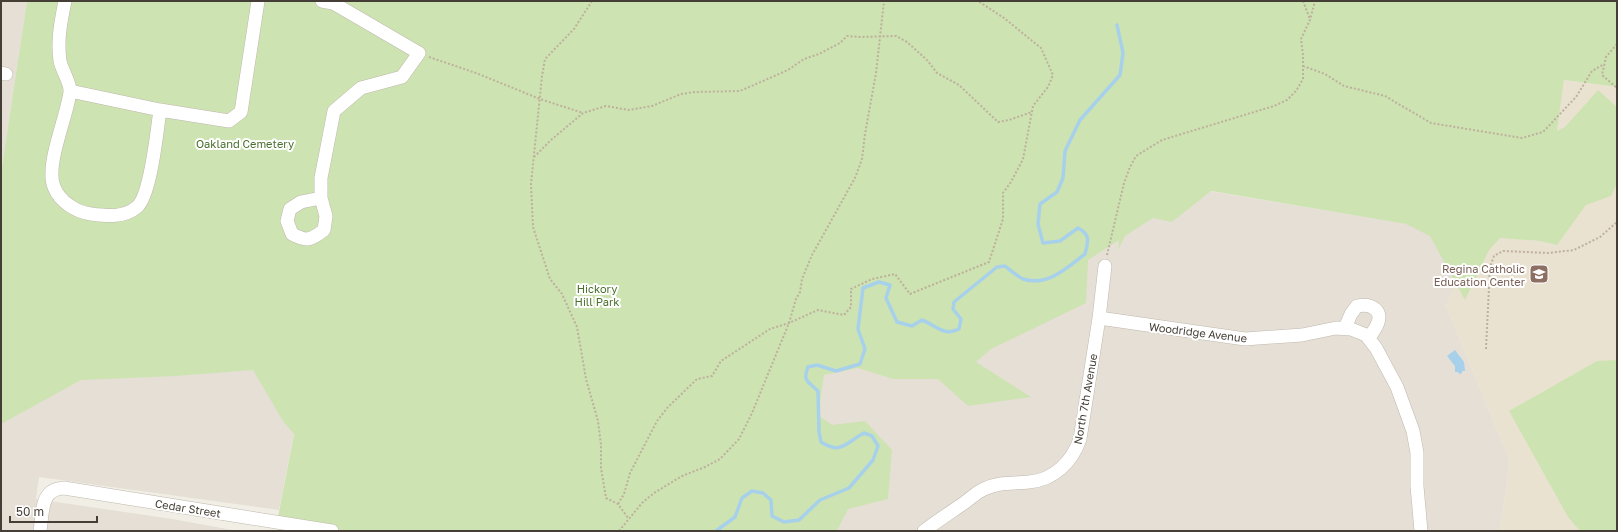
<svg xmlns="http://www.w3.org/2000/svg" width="1618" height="532" viewBox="0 0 1618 532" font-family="'Golos Text',sans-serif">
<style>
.residential{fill:#e5dfd5}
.education{fill:#eae2d1}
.green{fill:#cee3b2}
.water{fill:#a7d1ea}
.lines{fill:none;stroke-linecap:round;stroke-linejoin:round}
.stream{stroke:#a7d1ea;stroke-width:3.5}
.minor-casing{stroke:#bfb8ad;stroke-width:14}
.path{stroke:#bdb09c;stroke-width:2;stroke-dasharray:2 2;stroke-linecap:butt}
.minor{stroke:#fff;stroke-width:13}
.labels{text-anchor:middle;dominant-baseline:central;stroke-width:4;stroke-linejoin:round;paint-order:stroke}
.park-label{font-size:11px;fill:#4a702e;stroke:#fff}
.education-label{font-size:11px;fill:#785e54;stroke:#fff;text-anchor:end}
.street-label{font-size:11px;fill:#443e36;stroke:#fff}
</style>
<rect width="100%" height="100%" fill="#f1eee6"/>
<!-- residential -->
<path class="residential" d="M1,1H27L1,173Z
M1197,189L1479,236L1446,306L1510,461L1500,531H801L827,351Z
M1,253L320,297L279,510L39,477L36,499L172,519L238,531H1Z"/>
<!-- education -->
<path class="education" d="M1564,80L1617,87V531H1500L1510,461L1446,306L1479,236L1541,241Z"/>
<!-- green -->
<path class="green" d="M27,1H1617V87L1564,80L1557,131L1565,127L1598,90L1617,107V184L1611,196L1586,205L1557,245L1540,241L1500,238L1489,250L1465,300L1430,236L1406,224L1211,191L1172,222L1153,218L1125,236L1118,250L1119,240L1088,260L1086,303L991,349L976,362L1031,397L968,406L938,379H893L858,368L824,375L818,415L832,425L865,421L892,450L888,499L848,509L837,531H332L277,522L294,434L283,421L253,370L175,376L81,380L1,424V173Z
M1617,360V531H1580L1568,517L1509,411L1597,361Z"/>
<!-- water -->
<path class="water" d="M1455,350L1464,362L1465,371H1462V373L1459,374L1458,372H1455V366L1447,356Z"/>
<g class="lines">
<!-- stream -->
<path class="stream" d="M716,531L735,517L742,498L752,491L763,493L771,500L772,516L784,522L799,520L820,500L849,488L873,460L878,446L872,436L864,433C845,443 842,455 821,442L819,432L818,391C809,382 802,381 808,367L817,365L836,371L860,364L865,349L858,329L863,288L879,282L890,285L886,298L897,322L912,326L922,320C936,325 943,337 959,329L961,319L953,309L954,302L997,267L1005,266C1010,270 1017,276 1023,279C1047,287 1067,268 1085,254C1088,241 1091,235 1078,228L1060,241L1043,243L1038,224L1040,204L1057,192L1063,178L1065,151L1080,120L1120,75L1123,53L1117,25"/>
<defs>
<path id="minor" d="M65,1C61,21 57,40 60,61C62,71 71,83 70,92C67,117 45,165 54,187C60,202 76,212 91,214C107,216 124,218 137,207C151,195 157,130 160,110
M1,73L6,74
M70,91L160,110L229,121L241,112L258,1
M321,198L301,202L290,209L287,221L292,234C307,242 311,240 324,230L326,216L321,198V178L334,111L361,88L402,77L419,53L333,3L322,1
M1099,318L1245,339L1302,335L1336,328L1351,329L1366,335L1376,348L1397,387L1413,431L1417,453V486L1421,531
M1345,328L1351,314L1357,306C1372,303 1385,311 1376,327C1374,331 1371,335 1368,338
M40,531C43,512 40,489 64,488L332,531
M924,531C937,521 951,512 964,503C971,498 977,492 984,489C1002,481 1012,484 1029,482C1054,480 1072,462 1080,439L1099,318L1105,266"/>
</defs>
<!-- minor casing -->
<use href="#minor" class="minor-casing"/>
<!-- path -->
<path class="path" d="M592,1L574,29L545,59L542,76L531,184L533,227L550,279L562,294L577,327L586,379L598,421L601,445V468L606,498L618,504L628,518
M1303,1L1310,19
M1617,44L1606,57L1602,75L1617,88
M429,57L476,73L540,99L583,113
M1303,66L1325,74L1344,86L1385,96L1431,123L1522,138L1543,132L1576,97L1592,71L1604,64
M534,157L551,140L583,113L606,106L629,110L652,106L681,94L695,92L740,91L788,70L804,59L819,54L840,43L847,36L860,37L896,36L907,42L927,60L937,73L959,85L998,122L1009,120L1032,112
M1107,255L1124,183L1130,167L1136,156L1162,140L1274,106L1287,100L1296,91L1303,79V55L1301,39L1310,20L1315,1
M1486,349L1490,267L1494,256L1503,251L1549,253L1574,250L1600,237L1617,222
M618,504L624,494L630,473L657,421L668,407L697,379L712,376L721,361L770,329L789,323L818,310L844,315L851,307V289L872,279L895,274L910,294L989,262L1003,219V193L1011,182L1023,159L1033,106L1048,87L1053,75L1041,48L1004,18L978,1
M619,531L642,503L654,493L682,476L705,467L720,459L739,439L752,413L789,323L796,299L800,292L802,279L812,255L855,178L862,159L865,134L876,73L884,1"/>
<!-- minor -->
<use href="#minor" class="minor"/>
</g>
<!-- icons -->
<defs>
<symbol id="school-square" viewBox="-11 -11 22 22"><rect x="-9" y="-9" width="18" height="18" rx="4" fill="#8d6e63" stroke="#fff"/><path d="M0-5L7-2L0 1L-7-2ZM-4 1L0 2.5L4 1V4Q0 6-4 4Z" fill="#fff"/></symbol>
</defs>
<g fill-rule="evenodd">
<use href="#school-square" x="1528" y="263" width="22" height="22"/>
</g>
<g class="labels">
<!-- park labels -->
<g class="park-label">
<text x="245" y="143">Oakland Cemetery</text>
<text x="597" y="288">Hickory<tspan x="597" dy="13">Hill Park</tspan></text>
</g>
<!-- education labels -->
<g class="education-label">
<text x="1525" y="268">Regina Catholic<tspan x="1525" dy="13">Education Center</tspan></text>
</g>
<!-- street labels -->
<g class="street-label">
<text transform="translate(1198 332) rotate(7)">Woodridge Avenue</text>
<text transform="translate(1085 399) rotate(-80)">North 7th Avenue</text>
<text transform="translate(188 508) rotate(9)">Cedar Street</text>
</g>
</g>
<!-- border -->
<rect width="1618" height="532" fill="none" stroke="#443e36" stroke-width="4"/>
<!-- scale -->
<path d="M10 516v6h87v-6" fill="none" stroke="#443e36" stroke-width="2"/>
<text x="16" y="516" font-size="12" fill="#443e36" stroke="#ffffff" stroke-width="3" paint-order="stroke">50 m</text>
</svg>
